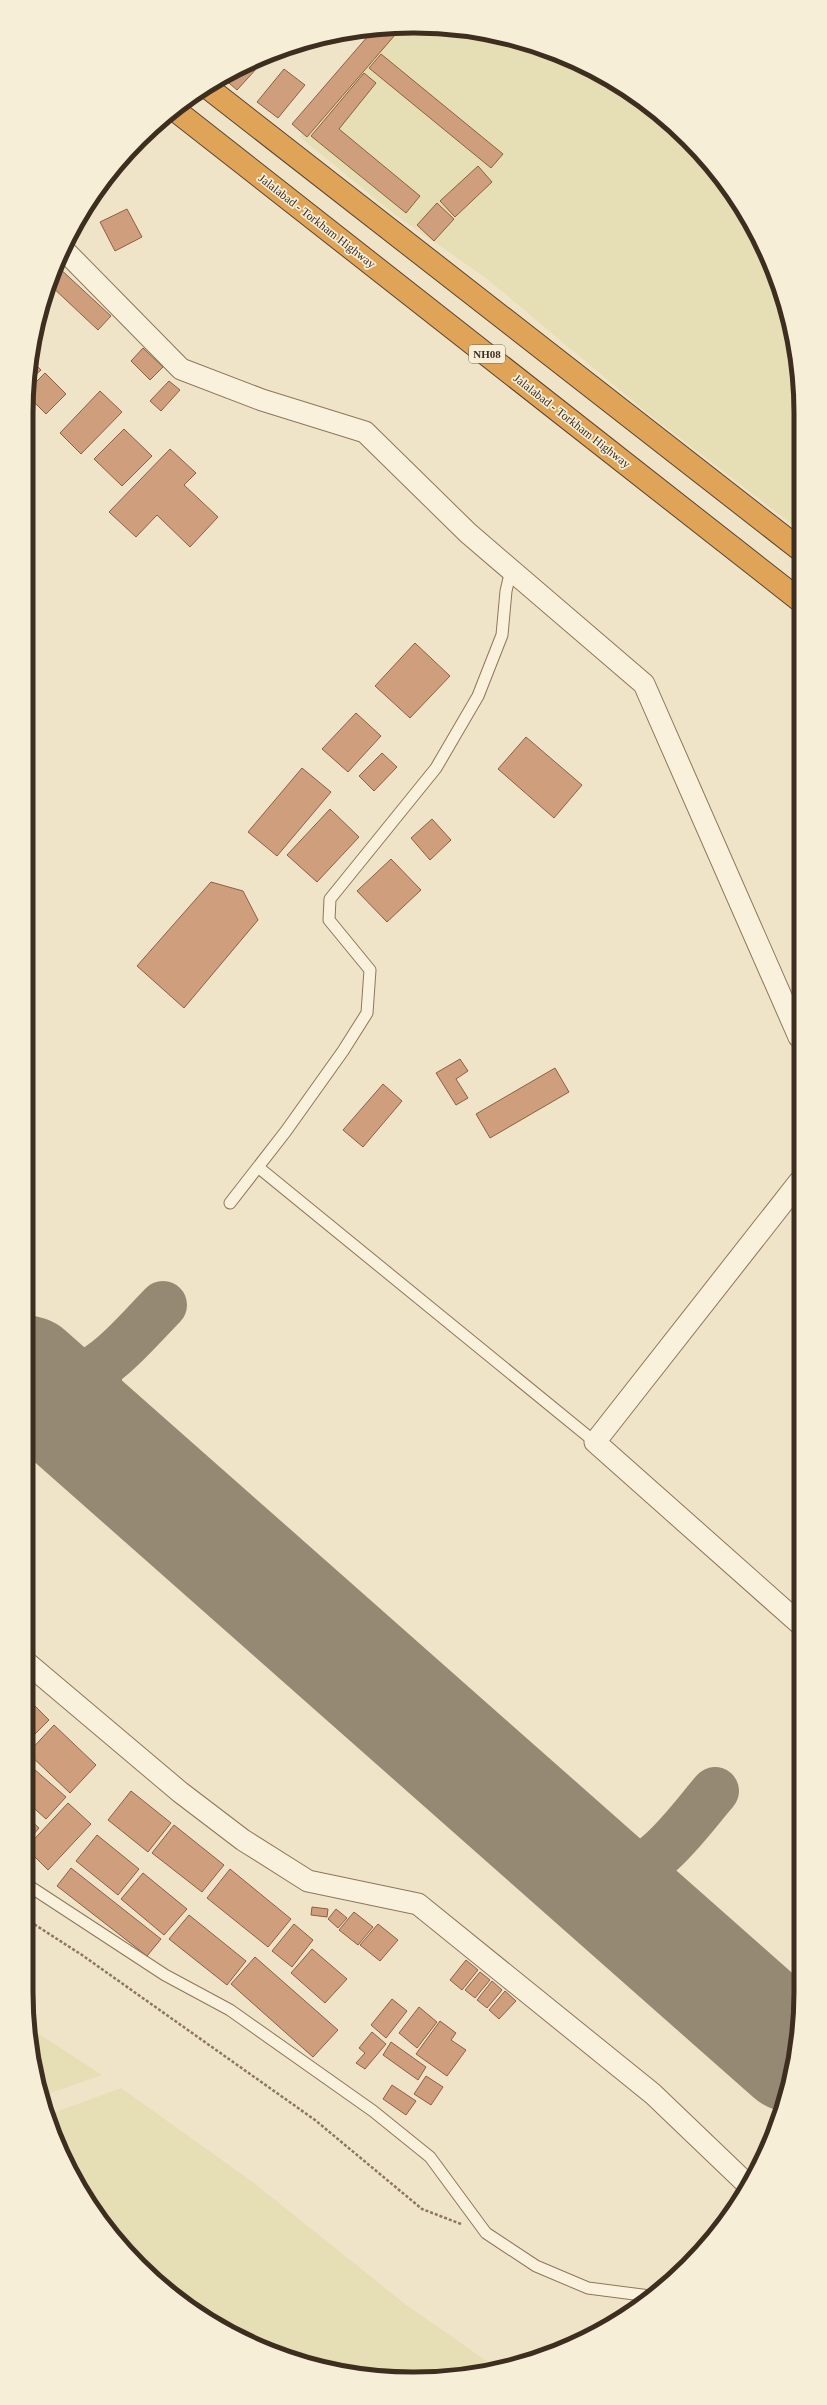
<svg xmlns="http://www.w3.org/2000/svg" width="827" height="2405" viewBox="0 0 827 2405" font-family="'Times New Roman',serif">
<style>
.farmland{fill:#e6deb5}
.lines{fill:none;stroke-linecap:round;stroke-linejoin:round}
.taxiway{stroke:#968974;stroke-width:48}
.runway{stroke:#968974;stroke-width:119}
.building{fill:#cf9f7d;stroke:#8d5f41}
.lane-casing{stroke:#8d765c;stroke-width:13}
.street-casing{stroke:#8d765c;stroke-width:23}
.highway-casing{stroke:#5b4430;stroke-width:24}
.path{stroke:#8d765c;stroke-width:2.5;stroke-dasharray:3 2;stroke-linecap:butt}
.lane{stroke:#faf1dc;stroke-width:11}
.street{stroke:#faf1dc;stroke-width:21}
.highway{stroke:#e0a458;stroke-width:22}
.labels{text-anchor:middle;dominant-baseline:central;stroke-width:3.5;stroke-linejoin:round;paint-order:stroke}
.shield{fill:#f7eed8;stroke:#756857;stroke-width:1}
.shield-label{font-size:11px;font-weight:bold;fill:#3d2e20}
.street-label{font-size:12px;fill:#3d2e20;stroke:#f7eed8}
.rim{fill:none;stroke:#3d2e20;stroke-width:5}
</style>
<rect width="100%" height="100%" fill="#f0e4c8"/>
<!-- farmland -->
<path class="farmland" d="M439,27L514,39L607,78L705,158L761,242L798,363V529L646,412L486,278L394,214L300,137L378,29Z
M30,2028L102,2075L42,2096L33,2067Z
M121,2088L254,2183L405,2304L498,2369L439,2378L363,2376L289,2359L242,2339L178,2299L122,2247L91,2207L55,2140L48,2115Z"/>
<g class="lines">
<!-- taxiway -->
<path class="taxiway" d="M26,1365C40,1372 64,1380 79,1376C107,1369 142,1326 163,1305
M100,1367C89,1424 102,1431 137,1473
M562,1850C576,1859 591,1871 608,1874C649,1882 691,1818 715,1791
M653,1860C649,1873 643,1886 645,1899C647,1922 679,1949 694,1965"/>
<!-- runway -->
<path class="runway" d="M26,1375L793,2053"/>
</g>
<!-- building -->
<path class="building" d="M401,28L307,137L292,124L374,29Z
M381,54L503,154L491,168L369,68Z
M268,56L237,90L222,77Z
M284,69L305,85L278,118L257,102Z
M364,73L376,83L339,129L420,196L406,213L311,136Z
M478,166L492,182L455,217L440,201Z
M437,203L454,219L434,241L417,225Z
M127,209L142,237L115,251L100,222Z
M57,266L111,316L98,330L50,285Z
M143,348L163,367L150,380L131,361Z
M33,362L41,370L30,380Z
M45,373L66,394L46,414L28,396L29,389Z
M169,381L180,390L161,411L150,401Z
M100,391L122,412L81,454L60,433Z
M124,429L152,456L122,486L94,459Z
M170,449L196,473L184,485L218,517L190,547L157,515L136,537L109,512Z
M415,643L450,676L410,718L375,686Z
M356,713L381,736L348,772L322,749Z
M526,737L582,785L554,818L498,769Z
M382,753L397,767L374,791L359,776Z
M302,768L331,792L277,856L248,832Z
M330,809L359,837L317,882L287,855Z
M432,819L451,840L430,860L411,838Z
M391,859L421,890L387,922L357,891Z
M211,882L243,891L258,920L184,1008L137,966Z
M460,1059L468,1071L456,1079L468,1098L456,1105L436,1073Z
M555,1068L569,1092L490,1138L476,1114Z
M383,1084L402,1101L363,1147L343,1130Z
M26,1697L49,1720L26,1743Z
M54,1725L96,1765L70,1793L28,1753Z
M26,1762L66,1797L46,1819L26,1801Z
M131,1791L171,1823L148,1852L108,1820Z
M68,1803L91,1824L48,1870L26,1848Z
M26,1816L39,1828L26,1843Z
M174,1825L224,1865L202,1892L152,1853Z
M97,1835L139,1869L118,1895L76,1861Z
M71,1868L161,1939L147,1956L57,1886Z
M230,1869L291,1919L268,1947L207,1898Z
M143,1873L187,1909L164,1935L121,1899Z
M312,1907L328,1909L327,1917L311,1915Z
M336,1909L347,1918L338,1928L328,1919Z
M354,1912L373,1927L358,1945L339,1930Z
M189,1915L246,1961L227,1985L169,1939Z
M294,1924L313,1940L292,1967L272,1951Z
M378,1924L398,1940L380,1961L360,1945Z
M312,1949L347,1979L325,2003L291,1973Z
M255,1957L338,2030L313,2057L231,1984Z
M466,1960L478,1970L462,1990L450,1980Z
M480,1972L490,1980L475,1998L465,1990Z
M492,1981L502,1990L487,2008L477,2000Z
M505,1991L516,2001L499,2019L489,2010Z
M392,1999L407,2011L386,2038L371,2025Z
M419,2007L437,2022L417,2048L399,2033Z
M440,2021L456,2033L451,2040L466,2050L447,2076L416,2054Z
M372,2032L386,2044L365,2069L356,2063L365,2053L359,2048Z
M391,2042L426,2067L418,2080L383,2055Z
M426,2076L443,2087L431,2105L414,2094Z
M392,2085L416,2101L406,2115L383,2099Z"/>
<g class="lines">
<defs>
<path id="lane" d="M258,1167L595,1442
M230,1203L286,1131L343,1051L367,1013L370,970L329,920L330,899L436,768L478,696L502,635L506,591L511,570
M26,1884L165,1975L230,2010L373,2111L430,2157L486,2233L536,2266L588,2288L650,2296"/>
<path id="street" d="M63,249L181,369L262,400L365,432L468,533L644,684L799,1037
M799,1182L595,1442L800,1624
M26,1662L180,1792L243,1840L308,1881L418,1904L653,2094L748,2185"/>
<path id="highway" d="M207,87L798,548
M175,110L798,599"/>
</defs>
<!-- lane casing -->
<use href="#lane" class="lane-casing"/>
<!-- street casing -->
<use href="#street" class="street-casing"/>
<!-- highway casing -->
<use href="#highway" class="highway-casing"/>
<!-- path -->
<path class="path" d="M26,1919L82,1955L315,2120L422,2209L461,2224"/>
<!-- lane -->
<use href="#lane" class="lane"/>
<!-- street -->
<use href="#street" class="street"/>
<!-- highway -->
<use href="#highway" class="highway"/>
</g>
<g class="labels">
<!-- shield labels -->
<rect class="shield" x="469" y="345" width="36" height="18" rx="3"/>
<g class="shield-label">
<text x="487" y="354">NH08</text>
</g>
<!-- street labels -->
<g class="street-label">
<text transform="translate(317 221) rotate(38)">Jalalabad - Torkham Highway</text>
<text transform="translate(572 421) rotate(38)">Jalalabad - Torkham Highway</text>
</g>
</g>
<!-- crop -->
<path d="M0 0H827V2405H0ZM413 33H414A380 380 0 0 1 794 413V1992A380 380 0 0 1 414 2372H413A380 380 0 0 1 33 1992V413A380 380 0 0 1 413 33Z" fill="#f7eed8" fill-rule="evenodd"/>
<path class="rim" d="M413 33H414A380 380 0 0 1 794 413V1992A380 380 0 0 1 414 2372H413A380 380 0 0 1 33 1992V413A380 380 0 0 1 413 33Z"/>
</svg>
